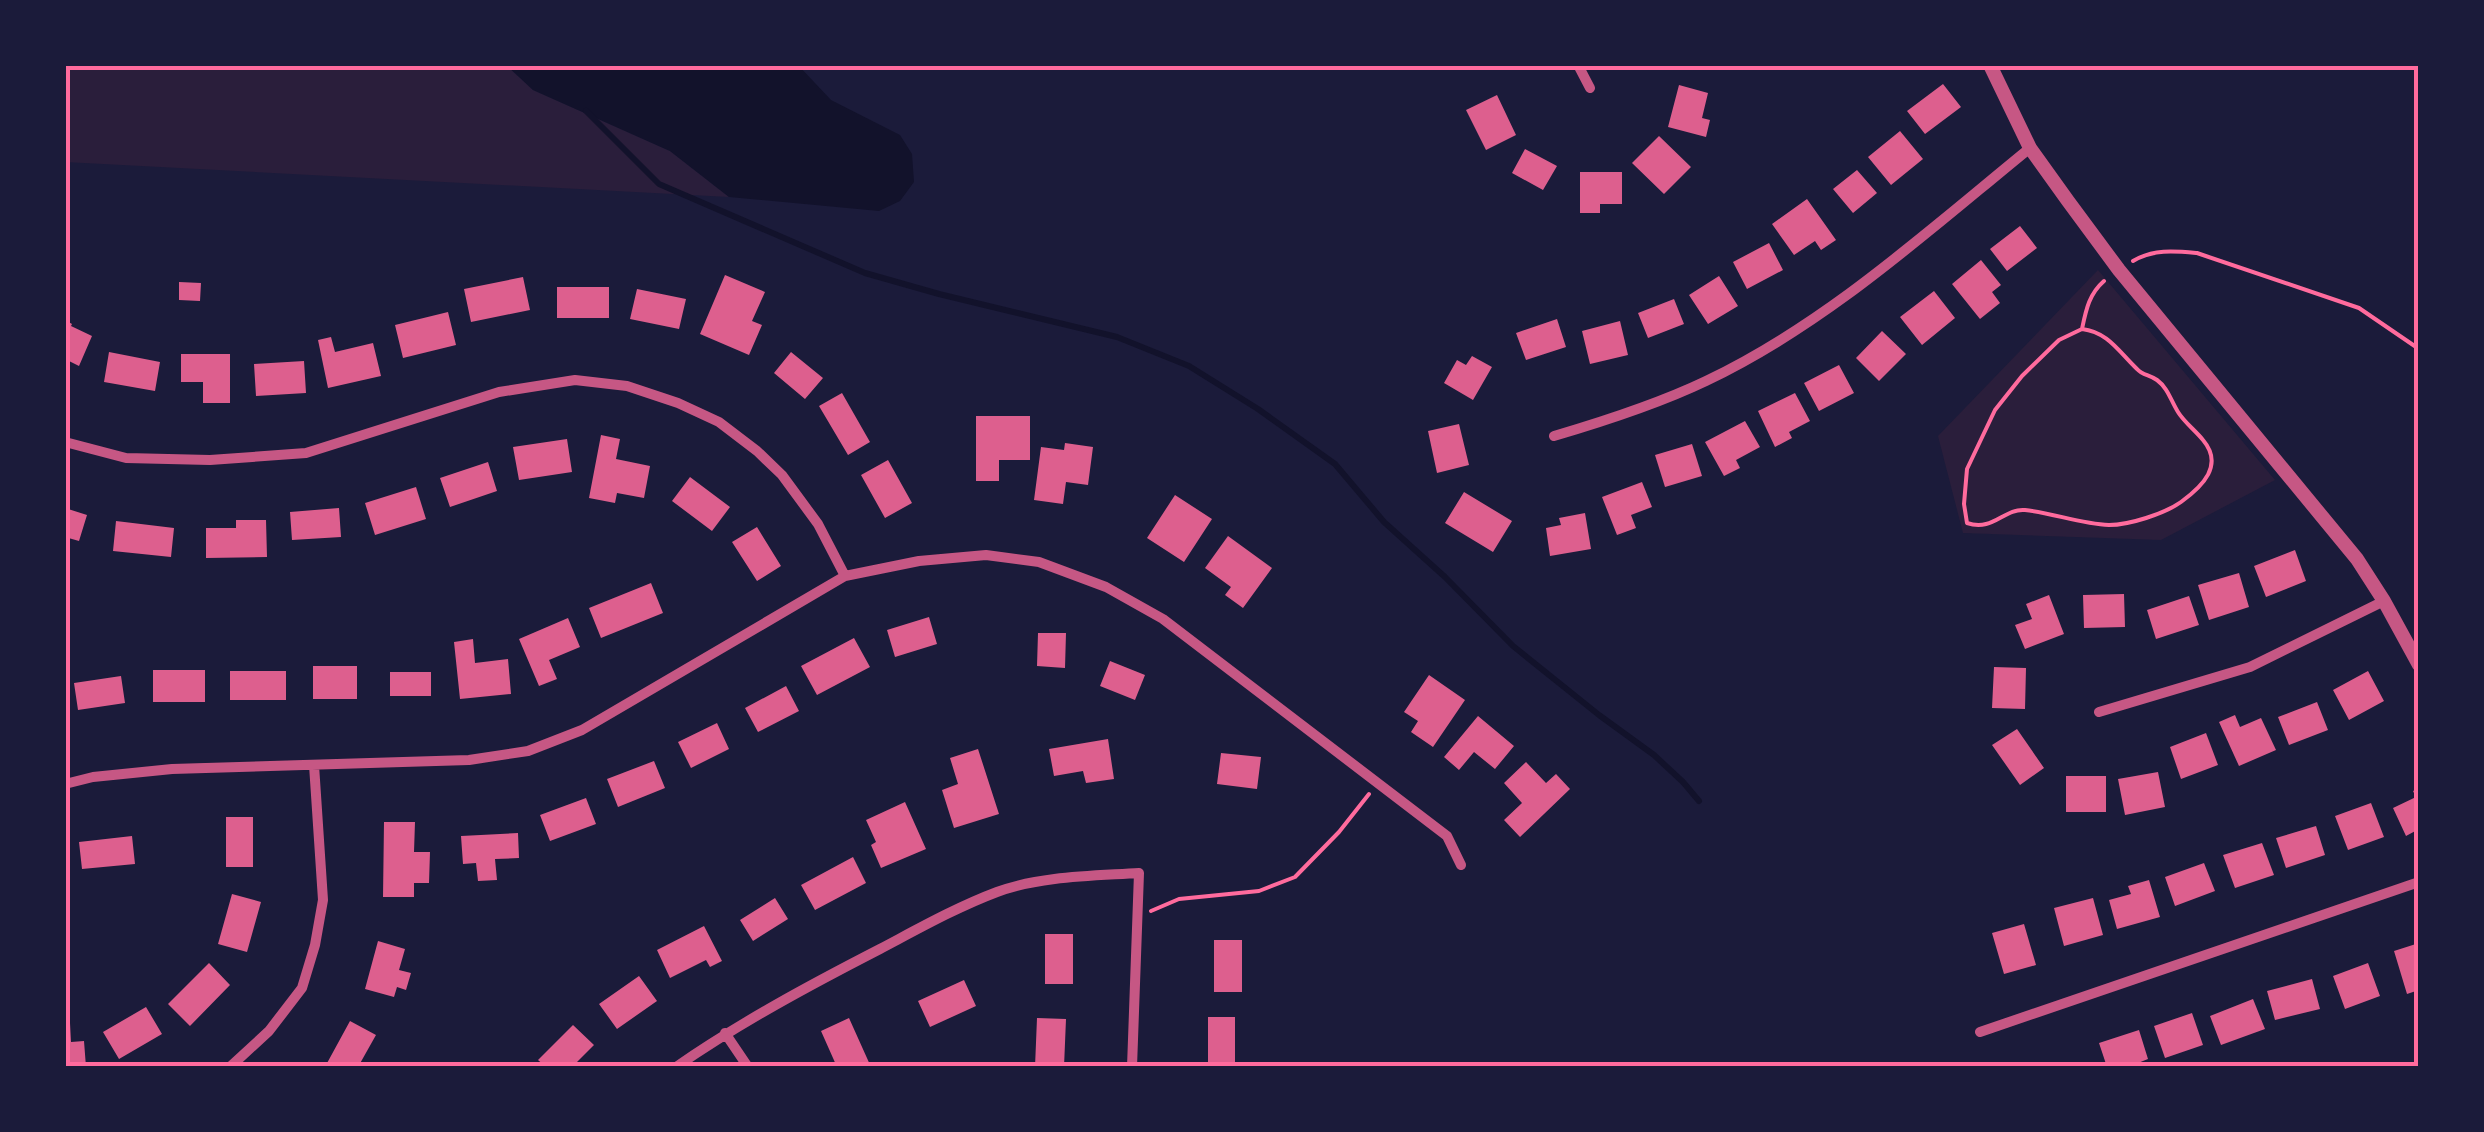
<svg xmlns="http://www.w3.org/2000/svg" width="2484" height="1132" viewBox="0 0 2484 1132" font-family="Inter,sans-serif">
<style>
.green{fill:#2a1e3b}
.water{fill:#12122b}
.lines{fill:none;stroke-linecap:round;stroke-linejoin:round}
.stream{stroke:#12122b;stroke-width:6}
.building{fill:#dd5f8e}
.path{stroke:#ff6b9d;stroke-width:4}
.minor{stroke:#c65784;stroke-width:10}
.tertiary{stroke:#c65784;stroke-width:14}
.neatline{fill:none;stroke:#ff6b9d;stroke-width:4}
</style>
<rect width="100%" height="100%" fill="#1b1b3a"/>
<!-- green -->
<path class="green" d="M65,65H506L533,90L670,151L729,197L65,162Z
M2098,270L2275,480L2161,540L1963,533L1938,436Z"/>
<!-- water -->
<path class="water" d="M506,65H798L831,100L900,135L912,154L914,182L900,201L879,211L729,197L670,151L533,90Z"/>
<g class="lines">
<!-- stream -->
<path class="stream" d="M586,111L659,184L865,273L939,294L1117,337L1189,366L1258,409L1335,464L1384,522L1445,577L1513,646L1599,715L1654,755L1683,782L1699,801"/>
</g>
<!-- building -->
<path class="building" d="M1943,84L1961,107L1925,134L1907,111Z
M1679,85L1708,93L1702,118L1710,120L1706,137L1668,127Z
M1497,95L1516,135L1486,150L1466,110Z
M1900,131L1923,159L1891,185L1868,157Z
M1659,136L1691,167L1664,194L1632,163Z
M1525,149L1557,166L1543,190L1512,173Z
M1857,170L1877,193L1853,213L1833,189Z
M1580,172H1622V204H1600V213H1580Z
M1807,199L1836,240L1821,250L1815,241L1794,255L1772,224Z
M2020,226L2037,248L2007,271L1990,249Z
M1769,243L1783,270L1747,289L1733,262Z
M1981,260L2001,285L1992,292L2000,303L1980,319L1952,284Z
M725,275L765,292L752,321L762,325L749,355L700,334Z
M1719,276L1738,306L1708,324L1689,295Z
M523,277L530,310L471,322L464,289Z
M179,282L201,283L200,301L179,300Z
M557,287H609V318H557Z
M637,289L686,299L679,329L630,319Z
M1934,291L1955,318L1922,345L1900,317Z
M1674,299L1684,324L1648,338L1638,313Z
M448,312L456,345L403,358L395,325Z
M1557,319L1566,347L1526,360L1516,333Z
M65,320L72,324L71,326L92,336L79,366L65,359Z
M1620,321L1628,355L1590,364L1582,331Z
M1882,331L1906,354L1879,381L1856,358Z
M331,337L335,352L373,343L381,376L328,388L318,340Z
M109,352L160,362L155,391L104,382Z
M791,352L823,378L805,399L774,373Z
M181,354H230V403H203V382H181Z
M1472,356L1492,367L1473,400L1444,383L1457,360L1466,365Z
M304,361L306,393L256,396L254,364Z
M1839,365L1854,393L1819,411L1804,383Z
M842,393L870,442L848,455L819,406Z
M1795,393L1810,421L1789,432L1792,438L1775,447L1758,411Z
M976,416H1030V460H999V481H976Z
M1745,421L1760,447L1736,460L1740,468L1724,476L1705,442Z
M1459,424L1469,465L1437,473L1428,431Z
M601,435L620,439L616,459L650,466L644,498L617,493L615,503L589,498Z
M567,439L572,472L519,480L513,447Z
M1065,443L1093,447L1088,485L1066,482L1063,504L1034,500L1041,447L1064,450Z
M1692,444L1702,476L1665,487L1655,455Z
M888,460L912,503L885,518L861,475Z
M488,462L497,491L450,507L440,478Z
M690,477L730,507L712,531L672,501Z
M1642,482L1652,507L1631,515L1636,528L1617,535L1602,497Z
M416,487L426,519L375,535L365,503Z
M1464,492L1512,521L1493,552L1445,523Z
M1175,495L1212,519L1184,562L1147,538Z
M65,508L87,515L79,541L65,537Z
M339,508L341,537L292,540L290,512Z
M1585,513L1591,549L1550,556L1546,528L1561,525L1559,518Z
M236,520H266L267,557L206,558V528H236Z
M116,521L174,528L171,557L113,551Z
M757,527L781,566L757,581L732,542Z
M1228,536L1272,568L1243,608L1225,595L1231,587L1205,568Z
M2295,550L2306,581L2266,597L2254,566Z
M2239,573L2249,607L2209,620L2198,585Z
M651,583L663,613L601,638L589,608Z
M2124,594L2125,627L2084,628L2083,595Z
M2049,595L2064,634L2025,649L2015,625L2032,619L2026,604Z
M2189,596L2199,625L2156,639L2147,610Z
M929,617L937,644L895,657L887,630Z
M568,618L580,647L549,660L557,679L539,686L519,639Z
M1038,633H1066L1065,668L1037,666Z
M854,638L870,667L817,695L801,666Z
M473,639L475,663L508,659L511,694L460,699L454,642Z
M1110,661L1145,675L1135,700L1100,686Z
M313,666H357V699H313Z
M1994,667L2026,668L2025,709L1992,708Z
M153,670H205V702H153Z
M230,671H286V700H230Z
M2368,671L2384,701L2349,720L2333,690Z
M390,672H431V696H390Z
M1429,675L1465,700L1433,747L1411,732L1418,721L1404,712Z
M121,676L125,703L78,710L74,683Z
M786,686L799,711L758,732L745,708Z
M2317,702L2328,730L2289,745L2278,717Z
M2235,715L2240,727L2261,718L2276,750L2239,766L2219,722Z
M1478,716L1514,746L1495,769L1474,752L1459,770L1444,757Z
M717,723L729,749L691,768L678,742Z
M2017,729L2044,768L2020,785L1992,745Z
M2206,733L2218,765L2181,779L2170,747Z
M1108,739L1114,779L1086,783L1083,771L1054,776L1049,749Z
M978,749L999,814L954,828L942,790L958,784L950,758Z
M1221,753L1261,757L1257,789L1217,784Z
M654,761L665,788L618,807L607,779Z
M1526,762L1546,783L1556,774L1570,789L1520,837L1504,820L1522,803L1504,783Z
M2158,772L2165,807L2125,815L2118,779Z
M2066,776H2106V812H2066Z
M2419,788V829L2406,836L2393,808L2416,797L2413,791Z
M586,798L596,824L550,841L540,815Z
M905,802L926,849L881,868L871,845L876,842L866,820Z
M2371,803L2384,837L2348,850L2335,816Z
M226,817H253V867H226Z
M384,822H415L414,852H430L429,883H414V897H383Z
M2316,826L2325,855L2286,868L2276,838Z
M518,833L519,858L495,859L497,880L478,881L476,863L463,864L461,836Z
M132,836L135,864L82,869L79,842Z
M2262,843L2274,875L2235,888L2223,855Z
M853,857L866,883L815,910L801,885Z
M2204,863L2215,891L2175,906L2165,877Z
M2149,880L2160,917L2117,929L2109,900L2131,894L2128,886Z
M232,894L261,902L247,952L218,944Z
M775,898L788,919L753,941L740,920Z
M2093,898L2103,935L2064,946L2054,908Z
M2024,924L2036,965L2004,974L1992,933Z
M704,926L722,961L710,967L706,960L670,978L657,950Z
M1045,934H1073V984H1045Z
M1214,940H1242V992H1214Z
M378,941L405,949L399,970L411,973L406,990L397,987L394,997L365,989Z
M2419,943V990L2407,994L2394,951Z
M209,963L230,985L190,1026L168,1004Z
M2368,963L2380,996L2345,1009L2333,976Z
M639,976L657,1001L617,1029L599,1004Z
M2312,979L2320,1009L2275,1020L2267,991Z
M964,980L976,1006L930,1027L918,1001Z
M2253,999L2265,1029L2221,1045L2210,1016Z
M146,1007L162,1034L119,1059L103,1032Z
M2192,1013L2203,1045L2165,1058L2154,1026Z
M1208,1017H1235V1067H1208Z
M849,1018L871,1067H837L821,1031Z
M1037,1018L1066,1019L1064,1067H1035Z
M350,1021L376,1035L358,1067H329L326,1065Z
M70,1023L71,1042L84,1041L86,1067H65V1024Z
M573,1025L594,1045L572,1067H546L538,1060Z
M2139,1030L2148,1059L2128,1067H2107L2099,1043Z"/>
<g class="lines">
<!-- path -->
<path class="path" d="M2133,261C2153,249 2174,251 2197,253L2359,308L2419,349
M2082,329C2108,332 2119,352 2137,369C2142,375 2150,375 2157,380C2168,388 2171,401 2178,412C2184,422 2195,430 2203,440C2224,465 2203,486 2181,502C2164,514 2129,525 2109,525C2081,524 2053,513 2025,510C2004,508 1993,532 1967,523L1964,504L1967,469L1995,410L2022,376L2059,340Z
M2082,329C2086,310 2089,294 2104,281
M1151,911L1179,899L1259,891L1295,877L1339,832L1369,794"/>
<!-- minor -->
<path class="minor" d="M1578,65L1590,88
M1554,436C1605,421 1658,404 1706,381C1826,324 1928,231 2030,148
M65,442L126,458L210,460L306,453L499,392L575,380L627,386L678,403L719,422L757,451L782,475L818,524L845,576
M2099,712L2250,667L2384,601
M65,784L93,777L172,769L469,760L528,751L582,730L845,576L919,561L986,555L1039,562L1106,587L1163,619L1447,836L1461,865
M1980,1032L2419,882
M725,1033L748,1067
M230,1067L269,1031L302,988L315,945L323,900L314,765
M676,1067C741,1022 810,985 880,949C918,929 957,907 997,892C1040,876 1093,876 1139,873L1132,1067"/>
<!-- tertiary -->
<path class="tertiary" d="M1990,65L2030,148L2068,201L2119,270L2357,559L2384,601L2419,665"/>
</g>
<!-- border -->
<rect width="2484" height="1132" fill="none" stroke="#1b1b3a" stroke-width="135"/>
<rect x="68" y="68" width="2348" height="996" class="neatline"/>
</svg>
